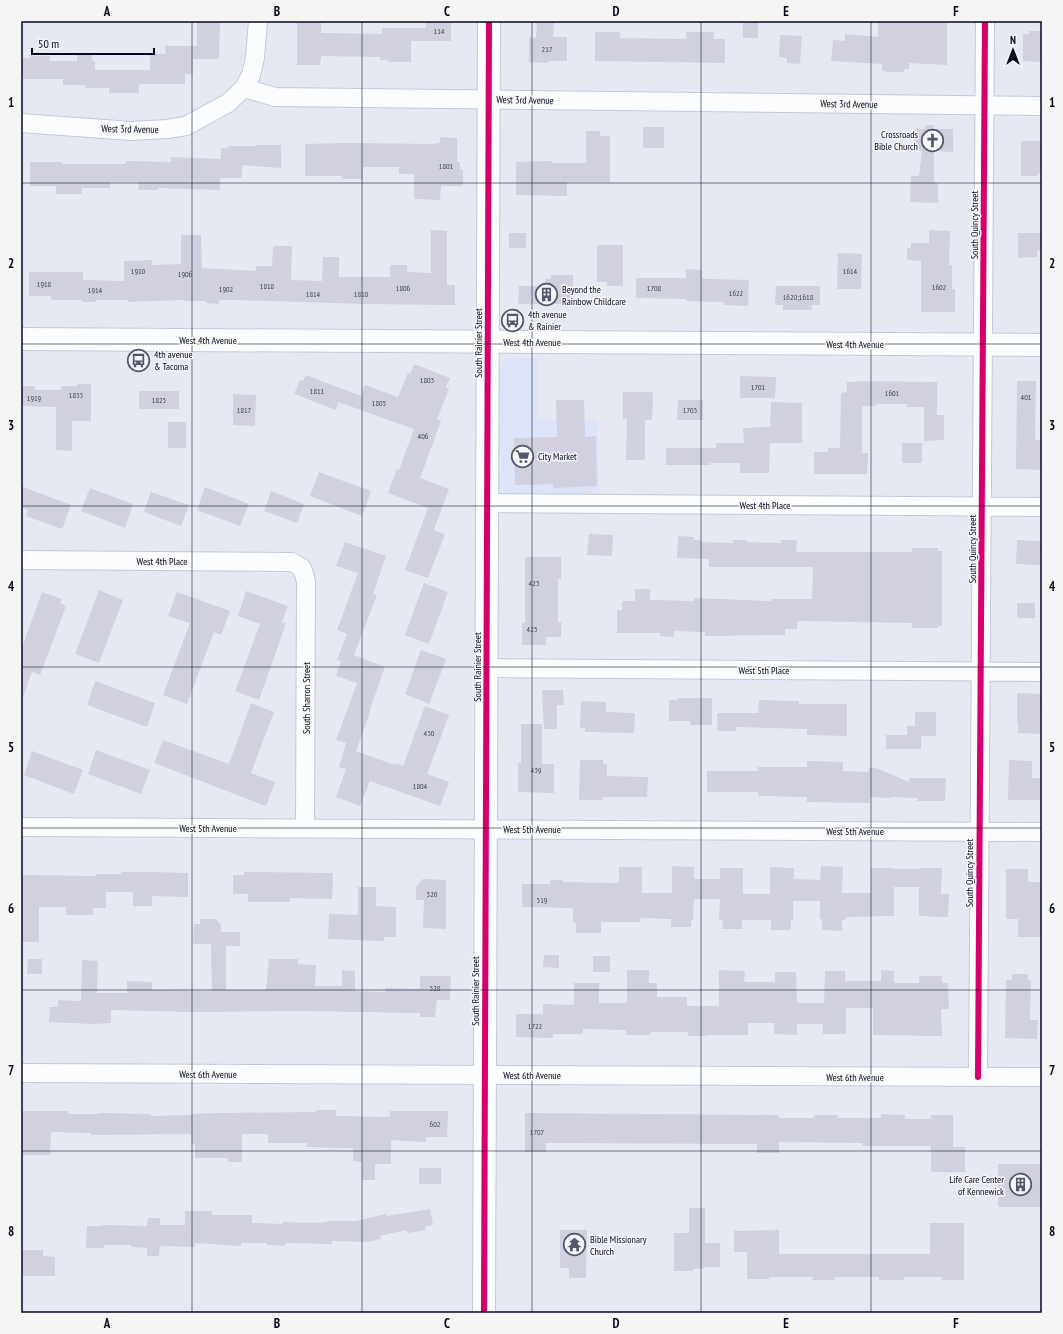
<svg xmlns="http://www.w3.org/2000/svg" width="1063" height="1334" viewBox="0 0 1063 1334" font-family="'PT Sans Narrow',sans-serif">
<style>
.built{fill:#dde4f9}
.building{fill:#d0d0de}
.lines{fill:none;stroke-linecap:round;stroke-linejoin:round}
.street-casing{stroke:#c3c8d9;stroke-width:20}
.secondary-casing{stroke:#c3c8d9;stroke-width:24}
.street{stroke:#fbfcfd;stroke-width:18}
.secondary{stroke:#fbfcfd;stroke-width:22}
.cycleway-casing{stroke:#f5f5f5;stroke-width:8}
.cycleway{stroke:#d6006c;stroke-width:6}
.grid{fill:none;stroke:#050920;stroke-width:1;stroke-opacity:0.55}
.labels{text-anchor:middle;dominant-baseline:central;stroke-width:3;stroke-linejoin:round;paint-order:stroke}
.number-label{font-size:8px;fill:#3c3f54}
.street-label{font-size:10px;fill:#050920;stroke:#f5f5f5}
.poi-label{font-size:10px;fill:#050920;stroke:#f5f5f5;text-anchor:start}
.neatline{fill:none;stroke:#050920;stroke-width:1.5}
.grid-label{font-size:13px;text-anchor:middle;font-weight:bold;fill:#050920}
</style>
<rect width="100%" height="100%" fill="#e7e9f2"/>
<!-- built -->
<path class="built" d="M512,358H537V420H598L599,494H499L500,369L504,361Z"/>
<!-- building -->
<path class="building" d="M197,21H220L219,59H193V74H185V84H139V93H109V88H85V85H63V79H21V58H31V56H50V61H77V55H92V61H95V70H150V54H166L165,46H197Z
M297,21H321V33L382,34V28H426V21H451V41H411V62H388V60H380V57L321,56L320,65H297Z
M537,21H554L553,37H567V61H548V63L529,62V37L536,38Z
M743,21H758V38H743Z
M878,21H947V65L909,63V69H904V72H888L882,71V64L831,61L833,40L845,41V34L878,37Z
M1029,31H1042V62L1023,61V34H1029Z
M595,32H620V38L685,39L686,38V32H714V39H725V63L595,61Z
M780,35L802,36L800,64L787,63V58L779,57Z
M926,125H934V129H953V152L934,151V183H938V203L910,202L911,176H919L922,151H914V129H925Z
M643,127H664V148H643Z
M586,131H600V136H610V182H567V196L516,195V162L553,161L552,163H586Z
M440,137L457,138V162H460V169L463,170V186H441L440,200L414,199V174H399V167H363V179H342V176H305V144L346,143L432,144L440,143Z
M1021,141H1042V173H1038V176H1021Z
M256,145H281V168L242,165V178H220V190L158,188V190H138L139,182H110V188H82V194H56V186H30V162H62V164H126V161L171,162V157L221,159V148H228V146H256Z
M431,230L447,231V285H455V305L362,304L236,300H219V304L206,303V301H183V300L128,302V300H96V302H82V300H51V296H29V272H83V280L124,281V261L152,260V265L181,264V235H201L202,268L256,271V266H272L273,246H292L291,280L322,281L323,257H339V277H390V265H407V272L431,273Z
M929,230L950,231L949,265H952V289H955V312H921V261L907,260V248H911V243H929Z
M509,233H526V248H509Z
M1018,233H1042V251H1037V257L1018,258Z
M597,245H623V286H607V282H597Z
M838,253L862,254L861,289H837Z
M686,269L702,270V278L707,279L749,280L748,306L724,305V302L686,301V299L636,298V278H686Z
M551,275H573V304H518L519,286H545V279H551Z
M776,286H820V305H812V310H783V305H775Z
M414,364L450,378L446,387L449,389L437,419L441,421L420,478L449,489L434,530L445,534L428,578L405,570L428,508L388,493L397,469L399,470L414,429L338,402L336,410L294,394L300,380L303,381L306,375L361,396L365,385L398,397L408,373L410,374Z
M740,376L776,377L775,398H740Z
M857,381L937,382V415H944V440L924,441V407H907V404H876V406H862V453H868L867,474H814V452H828V448H840L841,393L847,392V382H857Z
M1017,381H1036L1035,437L1036,440H1042V470L1016,469Z
M77,384H91V421H72V451L56,450V407L21,406V386H35V390H61V386H77Z
M139,391H179V409H139Z
M623,392H653L652,420H645V460H626L627,419H623Z
M233,394L256,395L255,426L233,425Z
M556,400H584L585,437L596,436L597,486L554,488L553,484L515,485L514,438L557,437Z
M678,400H703V420H677Z
M771,402L802,403V443H770L769,473H740V463H710V465H666V448H716V443H744L743,428L770,427Z
M168,422H186V448H168Z
M902,443H922V463H902Z
M319,472L371,491L362,516L310,496Z
M21,486L71,505L62,529L26,516L28,510L21,507Z
M205,487L249,504L240,526L197,510Z
M90,488L133,504L125,528L81,511Z
M271,491L304,504L297,523L264,511Z
M151,492L189,505L181,526L144,512Z
M589,534L613,535L612,556L587,555Z
M678,536L694,537V540H701V542L733,543V540H747V542L781,543V540H797L796,552H912V548H938V551H942V626H938V628H912V623L797,621V629H785V635L705,636V632L674,631V637L660,636V633H617V610H622V601H635V589H650V600L694,601V598L771,601V599H812L813,567H709V559L677,558Z
M1017,540L1041,541L1040,565L1016,564Z
M345,542L386,556L373,594L377,595L354,655L385,667L370,709H371L356,751L395,765L396,763L403,766L425,706L449,715L427,774L449,782L440,806L370,781L360,806L336,797L346,769L339,767L346,743L336,740L357,683L336,676L341,661L337,660L347,634L337,630L358,573L336,566Z
M525,557H561V579H558V622H561V637H546V645H522V623H525Z
M424,583L448,592L429,644L405,635Z
M99,590L123,600L99,663L75,654Z
M246,591L288,606L282,622L286,623L259,700L235,691L260,624L238,616Z
M42,592L62,599L60,603L66,606L40,675L32,672L22,699H21V650Z
M177,592L230,611L221,635L214,632L187,704L163,695L190,623L168,616Z
M1017,603H1035V618H1017Z
M421,650L446,659L429,704L405,694Z
M95,681L155,703L147,727L87,705Z
M542,690H563L564,705H557V729H544Z
M1017,693L1041,694L1040,734L1018,733V722H1017Z
M678,698H712V725H691L690,721H669V700H678Z
M759,700L797,701H799V704H847V736L807,735V729L736,727V731H718L717,713H758Z
M581,701L606,702V712L635,713L634,733L585,732V728H580Z
M251,703L274,712L251,773L275,782L266,806L154,763L163,740L229,764Z
M915,712H936V736H921V749H886V735H907V726H915Z
M521,724H542V764H554V793L518,792V763H521Z
M96,750L150,770L141,794L88,774Z
M32,751L83,770L74,794L24,775Z
M580,760H603V764H607V776L648,777L647,797H603V800H579Z
M1009,760L1032,761V778H1040V800H1008Z
M807,761L843,762V771L868,772L869,768H876L909,782V778H946L945,801H917L918,798L891,797V798L870,797V803L807,802V797L759,796L758,792H707V771H758V767H807Z
M672,866L694,867V879H720V868H743V894H770V867L794,868V879L820,880L821,866L843,867L842,893H871V868H894V869H919V868H942L941,894H949L948,917L919,916V887H894V916L846,917V920H842V931L822,930V919H820V901H793V920H791V930H771V920H742V929H722L723,920H719L720,899H694L693,920H691V927H671V919L640,918V922H601V933H576V923H573V908L522,907V884H550V880H563V882L619,883V867H642V893H672Z
M1006,869H1028V882H1040V887H1042V937H1018V919H1006Z
M121,872H151L188,873V897L152,896V906H133V892H106V908H93V915H66V907H39V942H21V875L96,876V874H121Z
M244,872L333,873L332,899L290,898V902H248V894H233V875H244Z
M423,879L446,880V929L423,928L424,900H416V886Z
M358,887H376V906L396,907V937H384V941L328,939L329,914L358,915Z
M200,919H216L221,925V932H240V946H226V990H266L269,959H298V964L316,965L315,986H342V970L355,971V991L385,992L386,988L420,989V976H451L450,1000H437L435,1017H420V1013L299,1011L191,1012L111,1010V1023L92,1024L49,1022L50,1007H58V1000L81,1001L82,960L98,961L97,993H127V981L152,982V990L212,991L211,944H193L194,924H200Z
M544,955H559V968L543,967Z
M593,956H610V972H593Z
M28,959H42V974H27Z
M627,970H649V983H657V997H687V1006H719V970L745,971L744,982H775V972H796L797,1003H824L825,971H845V981H881V970L894,971V983H919V976H942V983H948L949,1009H941L942,1036L873,1035V1008H846V1034H823V1024H797V1035L774,1034V1023H748V1035H707V1036H688V1032H650V1035H626V1030L583,1029V1034H553V1038L516,1037V1014H543V1004L574,1005V983H599V1003H627Z
M1012,974H1028V980H1031L1030,1020H1038L1037,1039L1005,1038L1006,980H1012Z
M316,1110H336V1116L390,1117V1111H448L447,1137H426V1142L391,1140V1164H375V1180H362V1162L353,1161V1148L307,1147V1143H268V1134H242V1162H228V1158H195V1144H192L191,1134L91,1135V1133L51,1132L50,1155H21V1111H68V1114H99V1113L151,1114V1116L191,1115V1114L217,1113L316,1112Z
M525,1113L779,1115V1118H814V1115H838V1118H881V1114L905,1115V1119H931V1115H953V1147H965V1172H931V1146H862V1143L779,1142V1153H757V1144L546,1143V1152H525Z
M998,1164H1042V1207H998Z
M419,1168H441V1184H419Z
M689,1208H705V1243H720V1267H705V1268L693,1269V1271H674V1233H689Z
M430,1209L433,1225L425,1227L426,1230L407,1233L406,1230L380,1236L381,1239L367,1242L332,1241V1244L286,1243L285,1246L267,1245V1243H241V1246L195,1243V1247L160,1246L159,1256H147V1248L131,1247V1245H104V1248H86L87,1226H102V1225L147,1226L148,1218H160V1225H185V1211H212V1215H252V1223L283,1224V1222L314,1223L327,1222V1221H356L386,1214V1216Z
M930,1223H964V1280H942V1277H904V1280H879V1277H835V1280H812L813,1277H769V1279H747V1252H734V1231L779,1230V1254H930Z
M560,1230H587L586,1278H569V1268H560Z
M21,1250H43V1256L55,1257V1276H21Z"/>
<g class="lines">
<defs>
<path id="street" d="M244,88L251,75L255,58L258,21
M21,123L131,131L167,129L186,126L206,115L228,103L244,88L275,97L1042,106
M487,503L1042,507
M21,560L292,562L302,568L306,581L305,828
M487,668L1042,672
M21,827L1042,832
M21,1073L1042,1077
M978,1077L985,21"/>
<path id="secondary" d="M21,339L1042,345
M484,1313L489,21"/>
</defs>
<!-- street casing -->
<use href="#street" class="street-casing"/>
<!-- secondary casing -->
<use href="#secondary" class="secondary-casing"/>
<!-- street -->
<use href="#street" class="street"/>
<!-- secondary -->
<use href="#secondary" class="secondary"/>
<defs>
<path id="cycleway" d="M978,1077L985,21
M484,1313L489,21"/>
</defs>
<!-- cycleway casing -->
<use href="#cycleway" class="cycleway-casing"/>
<!-- cycleway -->
<use href="#cycleway" class="cycleway"/>
</g>
<!-- grid -->
<path class="grid" d="M192,21V1313M362,21V1313M532,21V1313M701,21V1313M871,21V1313M21,183H1042M21,344H1042M21,506H1042M21,667H1042M21,828H1042M21,990H1042M21,1151H1042"/>
<!-- icons -->
<defs>
<symbol id="church-ring" viewBox="-11 -11 22 22"><circle r="9.5" fill="#f5f5f5" stroke="#54576a" stroke-width="1.5"/><path d="M-1.2-6h2.4v3.5h3.3v2.4h-3.3V6h-2.4V-.1h-3.3v-2.4h3.3Z" fill="#54576a"/></symbol>
<symbol id="building-ring" viewBox="-11 -11 22 22"><circle r="9.5" fill="#f5f5f5" stroke="#54576a" stroke-width="1.5"/><path d="M-4-6H4V6H1V3H-1V6H-4ZM-2.5-4.3h1.7v1.8h-1.7ZM.8-4.3h1.7v1.8H.8ZM-2.5-1h1.7V.8h-1.7ZM.8-1h1.7V.8H.8Z" fill="#54576a"/></symbol>
<symbol id="bus-ring" viewBox="-11 -11 22 22"><circle r="9.5" fill="#f5f5f5" stroke="#54576a" stroke-width="1.5"/><path d="M-5-6H5V4H4V6H2V4H-2V6H-4V4H-5ZM-3.5-4V0h7V-4ZM-3.5 1.2v1.5H-2V1.2ZM2 1.2v1.5H3.5V1.2Z" fill="#54576a"/></symbol>
<symbol id="supermarket-ring" viewBox="-11 -11 22 22"><circle r="9.5" fill="#f5f5f5" stroke="#54576a" stroke-width="1.5"/><path d="M-6-5.5h2.5l.6 2H6L4.5 2H-2.5L-4.4-4H-6ZM-1.5 3.2a1.3 1.3 0 1 0 .1 0ZM3 3.2a1.3 1.3 0 1 0 .1 0Z" fill="#54576a"/></symbol>
<symbol id="temple-ring" viewBox="-11 -11 22 22"><circle r="9.5" fill="#f5f5f5" stroke="#54576a" stroke-width="1.5"/><path d="M0-6L5-2H3V0L6.5 2.5H4V6H1.5V3h-3V6H-4V2.5H-6.5L-3 0V-2H-5Z" fill="#54576a"/></symbol>
</defs>
<g fill-rule="evenodd">
<use href="#church-ring" x="920" y="128" width="25" height="25"/>
<use href="#building-ring" x="534" y="282" width="25" height="25"/>
<use href="#bus-ring" x="500" y="308" width="25" height="25"/>
<use href="#bus-ring" x="126" y="348" width="25" height="25"/>
<use href="#supermarket-ring" x="510" y="444" width="25" height="25"/>
<use href="#building-ring" x="1008" y="1172" width="25" height="25"/>
<use href="#temple-ring" x="562" y="1232" width="25" height="25"/>
</g>
<g class="labels">
<!-- number labels -->
<g class="number-label">
<text x="439" y="31">114</text>
<text x="547" y="49">217</text>
<text x="446" y="166">1801</text>
<text x="138" y="271">1910</text>
<text x="850" y="271">1614</text>
<text x="185" y="274">1906</text>
<text x="44" y="284">1918</text>
<text x="267" y="286">1818</text>
<text x="939" y="287">1602</text>
<text x="403" y="288">1806</text>
<text x="654" y="288">1708</text>
<text x="226" y="289">1902</text>
<text x="95" y="290">1914</text>
<text x="736" y="293">1622</text>
<text x="313" y="294">1814</text>
<text x="361" y="294">1810</text>
<text x="798" y="297">1620;1618</text>
<text x="427" y="380">1803</text>
<text x="758" y="387">1701</text>
<text x="317" y="391">1811</text>
<text x="892" y="393">1601</text>
<text x="76" y="395">1833</text>
<text x="1026" y="397">401</text>
<text x="34" y="398">1919</text>
<text x="159" y="400">1825</text>
<text x="379" y="403">1805</text>
<text x="244" y="410">1817</text>
<text x="690" y="410">1703</text>
<text x="423" y="436">406</text>
<text x="534" y="583">423</text>
<text x="532" y="629">423</text>
<text x="429" y="733">430</text>
<text x="536" y="770">439</text>
<text x="420" y="786">1804</text>
<text x="432" y="894">520</text>
<text x="542" y="900">519</text>
<text x="435" y="988">528</text>
<text x="535" y="1026">1722</text>
<text x="435" y="1124">602</text>
<text x="537" y="1132">1707</text>
</g>
<!-- street labels -->
<g class="street-label">
<text transform="translate(525 100) rotate(1)">West 3rd Avenue</text>
<text transform="translate(849 104) rotate(1)">West 3rd Avenue</text>
<text transform="translate(130 129) rotate(1)">West 3rd Avenue</text>
<text transform="translate(974 225) rotate(-90)">South Quincy Street</text>
<text x="208" y="340">West 4th Avenue</text>
<text x="532" y="342">West 4th Avenue</text>
<text transform="translate(478 343) rotate(-90)">South Rainier Street</text>
<text x="855" y="344">West 4th Avenue</text>
<text x="765" y="505">West 4th Place</text>
<text transform="translate(972 549) rotate(-90)">South Quincy Street</text>
<text x="162" y="561">West 4th Place</text>
<text transform="translate(477 667) rotate(-90)">South Rainier Street</text>
<text x="764" y="670">West 5th Place</text>
<text transform="translate(306 698) rotate(-90)">South Sharron Street</text>
<text x="208" y="828">West 5th Avenue</text>
<text x="532" y="829">West 5th Avenue</text>
<text x="855" y="831">West 5th Avenue</text>
<text transform="translate(969 873) rotate(-90)">South Quincy Street</text>
<text transform="translate(475 991) rotate(-90)">South Rainier Street</text>
<text x="208" y="1074">West 6th Avenue</text>
<text x="532" y="1075">West 6th Avenue</text>
<text x="855" y="1077">West 6th Avenue</text>
</g>
<!-- poi labels -->
<g class="poi-label">
<text x="918" y="134" text-anchor="end">Crossroads<tspan x="918" dy="12">Bible Church</tspan></text>
<text x="562" y="289">Beyond the<tspan x="562" dy="12">Rainbow Childcare</tspan></text>
<text x="528" y="314">4th avenue<tspan x="528" dy="12">&amp; Rainier</tspan></text>
<text x="154" y="354">4th avenue<tspan x="154" dy="12">&amp; Tacoma</tspan></text>
<text x="538" y="456">City Market</text>
<text x="1004" y="1179" text-anchor="end">Life Care Center<tspan x="1004" dy="12">of Kennewick</tspan></text>
<text x="590" y="1239">Bible Missionary<tspan x="590" dy="12">Church</tspan></text>
</g>
</g>
<!-- border -->
<rect width="1063" height="1334" fill="none" stroke="#f5f5f5" stroke-width="44"/>
<!-- north arrow -->
<g transform="translate(1013 50)" stroke="#f5f5f5" stroke-width="3" paint-order="stroke">
<path d="M0-3L7 15L0 10L-7 15Z" fill="#050920"/>
<text y="-6" font-size="11" font-weight="bold" text-anchor="middle" fill="#050920">N</text>
</g>
<!-- scale -->
<path d="M32 48v6h122v-6" fill="none" stroke="#050920" stroke-width="2"/>
<text x="38" y="48" font-size="12" fill="#050920" stroke="#f5f5f5" stroke-width="3" paint-order="stroke">50 m</text>
<rect x="22" y="22" width="1019" height="1290" class="neatline"/>
<g class="grid-label">
<text x="107" y="16">A</text>
<text x="277" y="16">B</text>
<text x="447" y="16">C</text>
<text x="616" y="16">D</text>
<text x="786" y="16">E</text>
<text x="956" y="16">F</text>
<text x="11" y="107">1</text>
<text x="1052" y="107">1</text>
<text x="11" y="268">2</text>
<text x="1052" y="268">2</text>
<text x="11" y="430">3</text>
<text x="1052" y="430">3</text>
<text x="11" y="591">4</text>
<text x="1052" y="591">4</text>
<text x="11" y="752">5</text>
<text x="1052" y="752">5</text>
<text x="11" y="913">6</text>
<text x="1052" y="913">6</text>
<text x="11" y="1075">7</text>
<text x="1052" y="1075">7</text>
<text x="11" y="1236">8</text>
<text x="1052" y="1236">8</text>
<text x="107" y="1328">A</text>
<text x="277" y="1328">B</text>
<text x="447" y="1328">C</text>
<text x="616" y="1328">D</text>
<text x="786" y="1328">E</text>
<text x="956" y="1328">F</text>
</g>
</svg>
